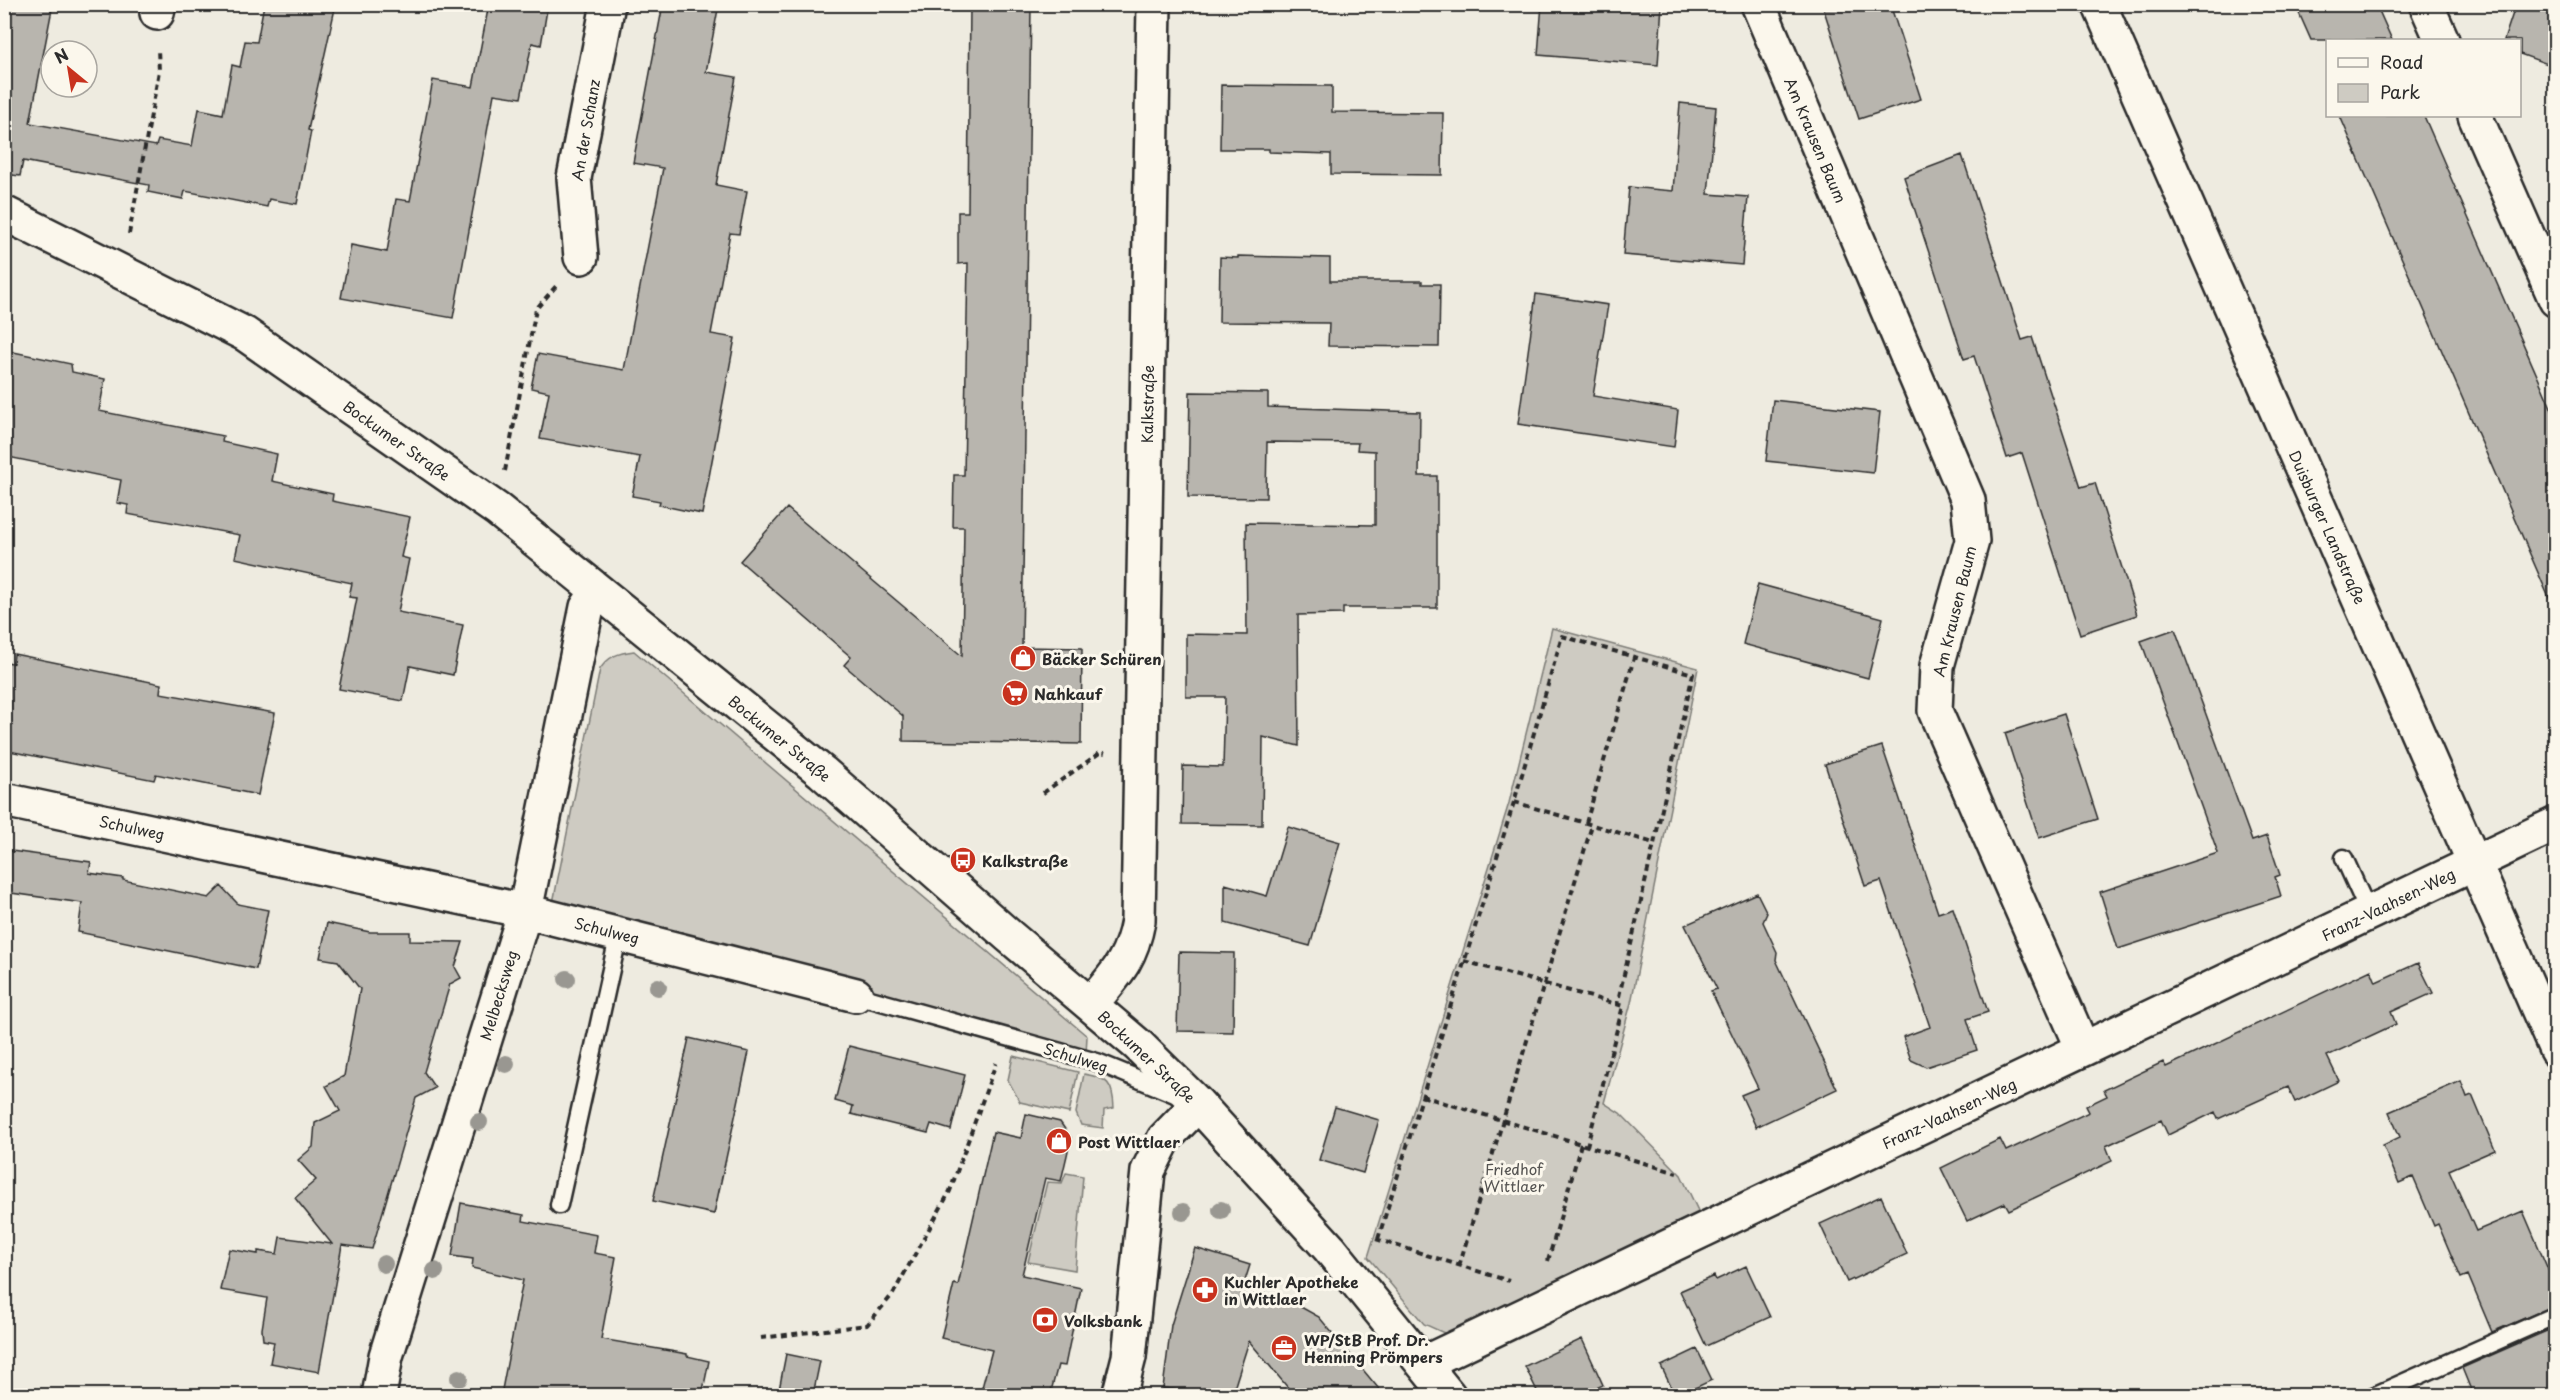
<svg xmlns="http://www.w3.org/2000/svg" width="2560" height="1400" viewBox="0 0 2560 1400" font-family="'Playpen Sans',sans-serif">
<style>
.green{fill:#cecbc2;stroke:#7c7b76;stroke-width:1.5}
.building{fill:#b8b5ae;stroke:#2b2b2b;stroke-width:1.5}
.lines{fill:none;stroke-linecap:round;stroke-linejoin:round}
.lane-casing{stroke:#2b2b2b;stroke-width:21}
.street-casing{stroke:#2b2b2b;stroke-width:38}
.secondary-casing{stroke:#2b2b2b;stroke-width:38}
.path{stroke:#2b2b2b;stroke-width:4;stroke-dasharray:6 4.5;stroke-linecap:butt}
.lane{stroke:#fbf7ec;stroke-width:16}
.street{stroke:#fbf7ec;stroke-width:33}
.secondary{stroke:#fbf7ec;stroke-width:33}
.tree{fill:#999791}
.labels{text-anchor:middle;dominant-baseline:central;stroke-width:6;stroke-linejoin:round;paint-order:stroke}
.street-label{font-size:15px;fill:#2b2b2b;stroke:#fbf7ec}
.poi-label{font-size:15px;font-weight:bold;fill:#2b2b2b;stroke:#fbf7ec;text-anchor:start}
.park-label{font-size:15px;fill:#545351;stroke:#fbf7ec}
</style>
<rect width="100%" height="100%" fill="#eeebe0"/>
<filter id="ink" filterUnits="userSpaceOnUse"><feTurbulence type="fractalNoise" baseFrequency=".0167" numOctaves="2"/><feDisplacementMap in="SourceGraphic" scale="12" xChannelSelector="R" yChannelSelector="G"/><feConvolveMatrix kernelMatrix="1 2 1 2 8 2 1 2 1" color-interpolation-filters="sRGB"/></filter>
<g filter="url(#ink)">
<!-- green -->
<path class="green" d="M1552,628L1698,668L1631,1003L1604,1103L1620,1113L1681,1175L1700,1215L1465,1330L1444,1333L1424,1324L1368,1257L1509,803Z
M634,651L1087,1036L1086,1053L553,903L600,669C609,656 618,653 634,651Z
M1013,1056L1078,1072L1069,1113L1020,1102L1008,1080Z
M1084,1074C1108,1078 1113,1083 1114,1108L1104,1110L1103,1128L1081,1125L1076,1113Z
M1066,1173L1083,1176L1075,1270L1028,1262L1047,1182L1062,1183Z"/>
<!-- building -->
<path class="building" d="M4,4H53L30,123L156,146L158,140L192,146L199,109L223,114L232,65L240,67L245,41L257,42L264,4H336L308,130L311,131L297,204L269,199L267,207L185,191L183,199L148,192L149,185L23,161L20,176L4,174Z
M489,4H548L541,45L532,43L521,98L494,94L453,318L341,298L351,245L387,252L396,199L410,201L433,80L473,87Z
M663,4H719L706,72L736,77L716,185L747,191L739,234L730,233L711,334L735,338L702,514L659,505L660,501L632,496L640,457L540,439L549,392L531,388L538,354L624,370L663,168L633,163Z
M970,4H1031L1022,647L1082,648L1081,744L903,741V716L844,665L851,657L740,561L787,508L962,656L964,527H953L954,475H964L968,263L958,264V212H968Z
M1542,4H1662L1658,65L1538,55Z
M1822,4H1890L1921,99L1859,119Z
M2295,4H2376L2392,40H2311Z
M2516,4H2556V67L2520,54V40H2504Z
M1221,85L1332,86V112L1443,113L1442,175L1331,174V154L1269,152V149H1220Z
M1680,103L1716,107L1708,194L1748,197L1742,265L1623,255L1629,187L1673,191Z
M2340,116H2424L2457,192L2556,419V614Z
M1962,155L2022,340L2032,337L2081,487L2095,483L2137,615L2080,634L2022,453L2007,458L1974,356L1964,359L1904,177Z
M1238,256L1330,258V281H1422V284H1440L1439,347L1328,346L1329,323L1219,322L1220,257L1238,258Z
M1536,294L1608,305L1593,396L1678,410L1674,447L1518,424Z
M4,350L71,364L72,372L105,379L99,411L223,436L222,442L277,454L272,481L333,494L332,501L410,517L401,557L409,559L398,612L463,625L453,675L410,666L403,701L339,689L357,598L349,597L352,583L235,558L240,535L127,514L128,505L117,503L121,480L8,457L10,448L4,447Z
M1190,392L1268,393V407L1420,412L1419,476H1437V608H1343V614L1298,615L1299,746L1263,737L1262,825L1182,824L1183,766L1223,767L1225,697H1186V634L1247,635L1246,523L1375,525V451L1357,450L1358,443L1267,442L1266,498L1188,497Z
M1773,400L1880,412L1873,473L1766,461Z
M1758,584L1883,618L1868,678L1743,644Z
M2175,629L2252,841L2267,836L2280,875L2275,877L2281,896L2118,949L2100,892L2218,853L2141,641Z
M14,654L161,684L160,693L275,713L258,795L156,774L154,780L4,750V662L13,663Z
M2064,714L2098,819L2039,838L2005,733Z
M1882,746L1938,913L1953,908L1988,1012L1967,1019L1977,1050L1926,1067L1911,1060L1903,1037L1930,1027L1881,881L1865,886L1825,764Z
M1288,827L1340,842L1310,946L1225,923V884L1267,896Z
M4,850L91,862L89,873L123,878V880L209,898L221,886L238,904L268,910L256,969L78,932L82,903L4,892Z
M1757,893L1767,913L1763,922L1777,952L1776,960L1837,1089L1756,1127L1741,1095L1758,1088L1711,991L1717,989L1685,925Z
M327,923L370,932H410V941L463,942L455,967L461,978L450,984L424,1072L435,1088L416,1098L372,1249L342,1245L319,1372L270,1363L274,1342L263,1340L262,1329L267,1298L220,1290L229,1249L258,1254V1251L277,1254L280,1237L332,1244L295,1198L316,1180L298,1160L313,1147L315,1123L340,1111L326,1086L344,1076L360,989L338,961L320,958Z
M1179,952L1234,953L1233,1032L1177,1031Z
M2418,963L2433,993L2391,1012L2396,1024L2327,1056L2339,1081L2295,1102L2288,1087L2218,1119L2215,1112L2168,1135L2161,1120L2106,1146L2112,1161L2009,1210L2005,1203L1967,1221L1941,1168L2000,1139L2006,1151L2089,1112L2086,1106L2107,1096L2104,1090L2163,1062L2166,1067L2371,970L2376,982Z
M689,1038L749,1052L714,1214L653,1201Z
M849,1046L965,1075L951,1130L931,1124L928,1133L851,1114L853,1106L835,1101Z
M2461,1081L2467,1097L2472,1095L2495,1150L2449,1170L2476,1231L2523,1211L2556,1288V1305L2492,1332L2468,1275L2461,1278L2438,1224L2434,1226L2413,1177L2399,1183L2383,1145L2400,1137L2389,1112Z
M1335,1107L1379,1120L1363,1173L1319,1160Z
M1026,1114L1060,1122L1071,1138L1061,1181L1045,1178L1022,1275L1081,1288L1065,1366L1058,1365L1050,1395H980L992,1350L941,1338L954,1284L958,1285L993,1132L1021,1138Z
M1881,1196L1907,1254L1847,1282L1820,1224Z
M461,1203L524,1215L523,1221L597,1235L594,1253L616,1257L601,1339L687,1354V1356L709,1361L702,1395H501L523,1280L472,1268L473,1259L452,1256Z
M1195,1248L1250,1265L1243,1287L1290,1301L1319,1317L1384,1395H1294L1249,1341L1232,1395H1196L1197,1392L1163,1388L1171,1325Z
M1746,1266L1770,1317L1706,1346L1680,1291L1714,1276L1716,1280Z
M2556,1327V1395H2473L2462,1368Z
M1582,1339L1603,1385L1581,1395H1539L1525,1366Z
M1697,1349L1712,1380L1680,1395H1675L1661,1366Z
M786,1354L820,1361L813,1395H778Z"/>
<g class="lines">
<defs>
<path id="lane" d="M2344,858L2369,913
M856,995L1097,1062L1175,1094
M559,1205L619,933
M2373,1396L2556,1315"/>
<path id="street" d="M1758,4L1968,500L1972,541L1937,666L1935,711L2083,1049
M2426,4L2442,40
M157,13L159,4
M2475,116L2556,300
M4,213L245,334L498,510L822,772L1009,936L1138,1045L1198,1104L1330,1249L1449,1396
M581,257L574,178L608,4
M4,800L525,911L856,995
M1091,1004C1116,974 1131,960 1138,921L1154,4
M1424,1363L2556,824
M379,1396L386,1356L525,911L587,607L598,591
M1119,1396L1129,1357L1148,1171L1164,1139L1198,1104"/>
<path id="secondary" d="M2099,4L2556,1050"/>
</defs>
<!-- lane casing -->
<use href="#lane" class="lane-casing"/>
<!-- street casing -->
<use href="#street" class="street-casing"/>
<!-- secondary casing -->
<use href="#secondary" class="secondary-casing"/>
<!-- path -->
<path class="path" d="M129,234L159,71L158,49
M505,471L536,309L557,285
M1043,793L1101,752L1105,753
M1514,802L1654,843
M1586,823L1634,658
M1464,961L1623,1006L1587,1146
M1422,1096L1677,1173
M1376,1239L1509,1281
M1378,1239L1514,802L1562,636L1693,674L1617,1005
M1548,1261L1581,1144
M1459,1266L1592,825
M761,1338L867,1325L893,1294L950,1191L996,1063"/>
<!-- lane -->
<use href="#lane" class="lane"/>
<!-- street -->
<use href="#street" class="street"/>
<!-- secondary -->
<use href="#secondary" class="secondary"/>
</g>
<!-- trees -->
<g class="tree">
<circle cx="567" cy="979" r="9"/>
<circle cx="658" cy="987" r="9"/>
<circle cx="506" cy="1064" r="9"/>
<circle cx="479" cy="1122" r="9"/>
<circle cx="1221" cy="1210" r="9"/>
<circle cx="1183" cy="1212" r="9"/>
<circle cx="384" cy="1264" r="9"/>
<circle cx="435" cy="1271" r="9"/>
<circle cx="459" cy="1378" r="9"/>
</g>
</g>
<!-- icons -->
<defs>
<symbol id="shop-disc" viewBox="-11 -11 22 22"><circle r="9.5" fill="#c8321e" stroke="#fbf7ec"/><path d="M-5-2.5h2.3a2.7 3.5 0 0 1 5.4 0H5L5.5 6h-11ZM-1.5-2.5h3a1.5 2.3 0 0 0-3 0Z" fill="#fff"/></symbol>
<symbol id="supermarket-disc" viewBox="-11 -11 22 22"><circle r="9.5" fill="#c8321e" stroke="#fbf7ec"/><path d="M-6-5.5h2.5l.6 2H6L4.5 2H-2.5L-4.4-4H-6ZM-1.5 3.2a1.3 1.3 0 1 0 .1 0ZM3 3.2a1.3 1.3 0 1 0 .1 0Z" fill="#fff"/></symbol>
<symbol id="bus-disc" viewBox="-11 -11 22 22"><circle r="9.5" fill="#c8321e" stroke="#fbf7ec"/><path d="M-5-6H5V4H4V6H2V4H-2V6H-4V4H-5ZM-3.5-4V0h7V-4ZM-3.5 1.2v1.5H-2V1.2ZM2 1.2v1.5H3.5V1.2Z" fill="#fff"/></symbol>
<symbol id="pharmacy-disc" viewBox="-11 -11 22 22"><circle r="9.5" fill="#c8321e" stroke="#fbf7ec"/><path d="M-2-6h4v4h4v4h-4v4h-4v-4h-4v-4h4Z" fill="#fff"/></symbol>
<symbol id="bank-disc" viewBox="-11 -11 22 22"><circle r="9.5" fill="#c8321e" stroke="#fbf7ec"/><path d="M-6-4H6V4H-6ZM0-2.3a2.3 2.3 0 1 0 0 4.6a2.3 2.3 0 1 0 0-4.6Z" fill="#fff"/></symbol>
<symbol id="office-disc" viewBox="-11 -11 22 22"><circle r="9.5" fill="#c8321e" stroke="#fbf7ec"/><path d="M-6-3h4V-5.5h4V-3h4V5H-6ZM-1-4.5V-3h2v-1.5ZM-6 0V1H6V0Z" fill="#fff"/></symbol>
</defs>
<g fill-rule="evenodd">
<use href="#shop-disc" x="1008" y="643" width="30" height="30"/>
<use href="#supermarket-disc" x="1000" y="678" width="30" height="30"/>
<use href="#bus-disc" x="948" y="845" width="30" height="30"/>
<use href="#shop-disc" x="1044" y="1126" width="30" height="30"/>
<use href="#pharmacy-disc" x="1190" y="1275" width="30" height="30"/>
<use href="#bank-disc" x="1030" y="1305" width="30" height="30"/>
<use href="#office-disc" x="1269" y="1333" width="30" height="30"/>
</g>
<g class="labels">
<!-- street labels -->
<g class="street-label">
<text transform="translate(585 130) rotate(-80)">An der Schanz</text>
<text transform="translate(1816 140) rotate(67)">Am Krausen Baum</text>
<text transform="translate(1147 404) rotate(-89)">Kalkstraße</text>
<text transform="translate(397 440) rotate(35)">Bockumer Straße</text>
<text transform="translate(2328 527) rotate(66)">Duisburger Landstraße</text>
<text transform="translate(1954 611) rotate(-76)">Am Krausen Baum</text>
<text transform="translate(780 738) rotate(39)">Bockumer Straße</text>
<text transform="translate(132 827) rotate(12)">Schulweg</text>
<text transform="translate(2388 904) rotate(-26)">Franz-Vaahsen-Weg</text>
<text transform="translate(607 930) rotate(14)">Schulweg</text>
<text transform="translate(498 995) rotate(-73)">Melbecksweg</text>
<text transform="translate(1147 1056) rotate(43)">Bockumer Straße</text>
<text transform="translate(1076 1057) rotate(17)">Schulweg</text>
<text transform="translate(1949 1113) rotate(-25)">Franz-Vaahsen-Weg</text>
</g>
<!-- poi labels -->
<g class="poi-label">
<text x="1042" y="658">Bäcker Schüren</text>
<text x="1034" y="693">Nahkauf</text>
<text x="982" y="860">Kalkstraße</text>
<text x="1078" y="1141">Post Wittlaer</text>
<text x="1224" y="1281">Kuchler Apotheke<tspan x="1224" dy="17">in Wittlaer</tspan></text>
<text x="1064" y="1320">Volksbank</text>
<text x="1304" y="1339">WP/StB Prof. Dr.<tspan x="1304" dy="17">Henning Prömpers</tspan></text>
</g>
<!-- park labels -->
<g class="park-label">
<text x="1514" y="1168">Friedhof<tspan x="1514" dy="17">Wittlaer</tspan></text>
</g>
</g>
<!-- margin -->
<rect width="2560" height="1400" fill="none" stroke="#fbf7ec" stroke-width="24"/>
<rect x="12" y="12" width="2536" height="1376" fill="none" stroke="#2b2b2b" stroke-width="2" filter="url(#ink)"/>
<!-- legend -->
<rect x="2326" y="39" width="195" height="78" fill="#fbf7ec" stroke="#a8a59f" stroke-width="1.5"/>
<rect x="2338" y="58" width="30" height="9" fill="#fbf7ec" stroke="#a8a59f" stroke-width="1.5"/>
<text x="2380" y="69" font-size="18" fill="#2b2b2b">Road</text>
<rect x="2338" y="84" width="30" height="18" fill="#cecbc2" stroke="#a8a59f" stroke-width="1.5"/>
<text x="2380" y="99" font-size="18" fill="#2b2b2b">Park</text>
<!-- north arrow -->
<g transform="translate(69 69) rotate(330)"><circle r="28" fill="#fbf7ec" stroke="#a8a59f" stroke-width="1.5"/>
<path d="M0-4.5L10 22L0 15L-10 22Z" fill="#c8321e"/>
<text y="-9" font-size="16" font-weight="bold" text-anchor="middle" fill="#2b2b2b">N</text>
</g>
</svg>
